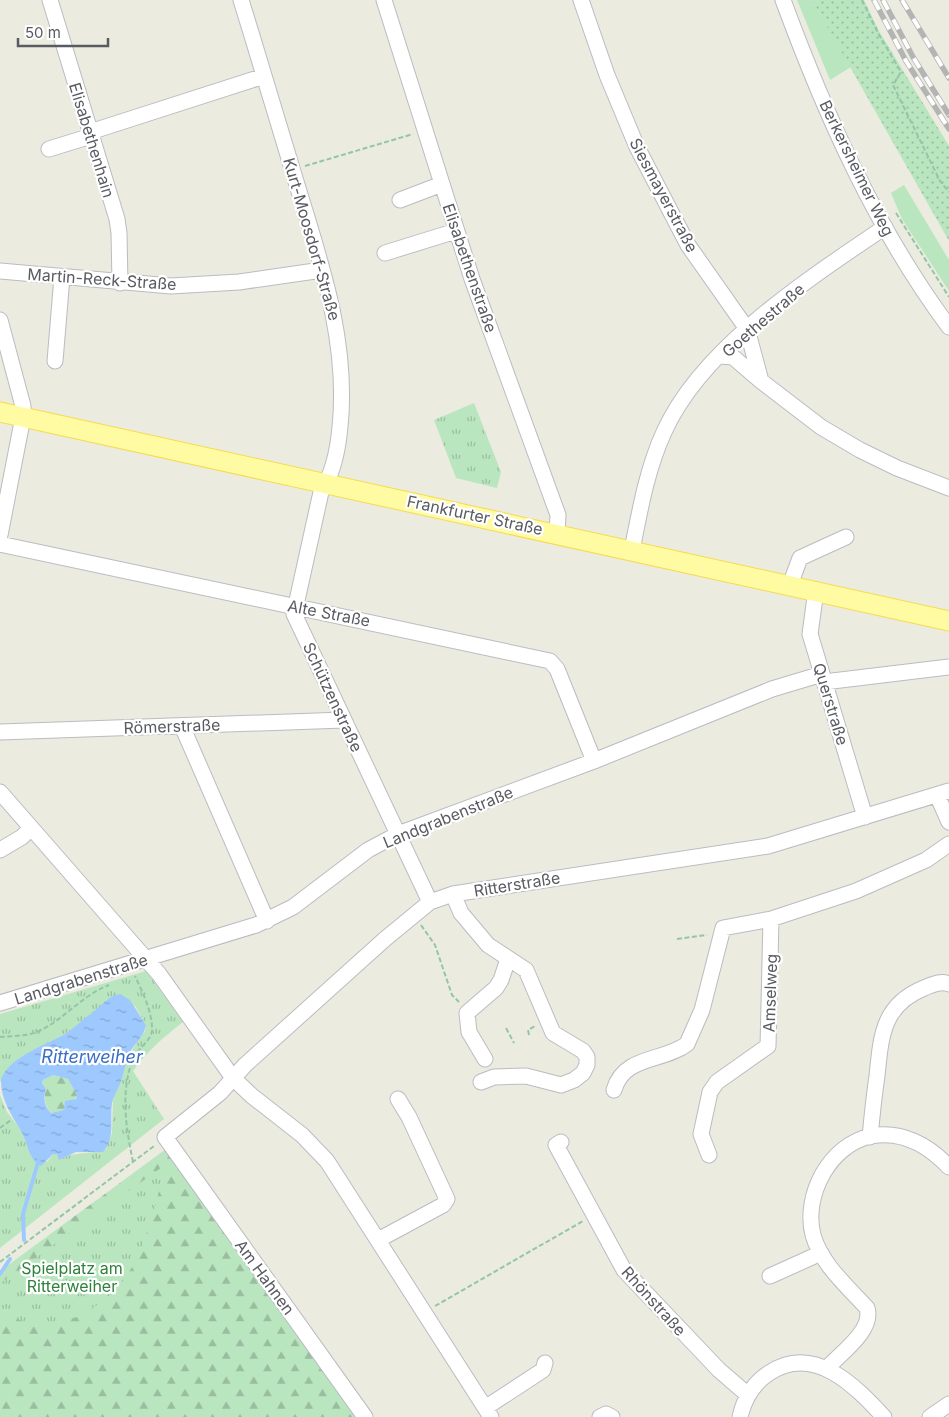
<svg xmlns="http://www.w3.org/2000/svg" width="949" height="1417" viewBox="0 0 949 1417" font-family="Inter,sans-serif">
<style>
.grass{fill:#bae6bf}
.forest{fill:url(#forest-firs)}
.park{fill:url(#park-tufts)}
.garden{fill:url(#garden-dots)}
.water{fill:url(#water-ripples);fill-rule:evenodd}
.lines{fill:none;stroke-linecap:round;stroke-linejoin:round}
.stream{stroke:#9dc9ff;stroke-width:4}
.minor-casing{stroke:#babcc2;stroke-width:17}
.major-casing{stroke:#f6db4f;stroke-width:21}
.path{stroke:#93c6a8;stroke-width:2;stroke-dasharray:5 2.5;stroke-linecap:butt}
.minor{stroke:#fff;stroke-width:15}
.major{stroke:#fffba2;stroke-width:19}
.rail-casing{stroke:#b3b4b4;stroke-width:5.5}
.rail{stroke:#fff;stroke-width:4;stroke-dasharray:11;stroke-linecap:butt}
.labels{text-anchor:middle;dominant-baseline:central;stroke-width:4.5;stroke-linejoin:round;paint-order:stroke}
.street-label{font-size:16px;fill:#585b61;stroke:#fff}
.park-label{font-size:16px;fill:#30813e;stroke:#fff}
.water-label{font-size:18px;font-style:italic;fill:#3c6fc6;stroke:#fff}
</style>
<defs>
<pattern id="forest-firs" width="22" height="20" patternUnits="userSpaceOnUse" patternTransform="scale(1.25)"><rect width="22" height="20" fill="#bae6bf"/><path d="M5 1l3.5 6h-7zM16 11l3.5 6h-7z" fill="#9abd9f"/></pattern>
<pattern id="park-tufts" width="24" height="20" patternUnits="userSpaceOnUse" patternTransform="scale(1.25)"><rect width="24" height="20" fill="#bae6bf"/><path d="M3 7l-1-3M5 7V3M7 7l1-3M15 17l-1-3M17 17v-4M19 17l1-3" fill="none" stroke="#9abd9f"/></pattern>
<pattern id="garden-dots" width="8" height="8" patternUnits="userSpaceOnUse" patternTransform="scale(1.25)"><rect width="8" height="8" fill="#bae6bf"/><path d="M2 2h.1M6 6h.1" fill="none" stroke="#9abd9f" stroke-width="1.8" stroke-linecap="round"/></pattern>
<pattern id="water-ripples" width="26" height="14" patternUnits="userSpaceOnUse" patternTransform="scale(1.25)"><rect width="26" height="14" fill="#9dc9ff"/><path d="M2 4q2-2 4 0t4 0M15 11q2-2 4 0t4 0" fill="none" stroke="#83a6d2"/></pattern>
</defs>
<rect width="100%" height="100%" fill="#ecebdf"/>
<!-- grass -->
<path class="grass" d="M797,0H812L851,67L830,80Z
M904,185L949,260V291L902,219L891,193Z"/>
<!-- forest -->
<path class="forest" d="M53,1075L68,1079L77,1095L76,1098L66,1105L64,1110L51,1113C45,1105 43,1099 46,1089L42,1083L43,1080Z
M166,1149L359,1417H0V1271Z"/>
<!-- park -->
<path class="park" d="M474,403L501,472L497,488L456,478L434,420Z
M146,971L183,1022C164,1037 147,1051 133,1071L164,1119L0,1248V1095L7,1112L21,1130L27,1144L47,1162L53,1154H57L60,1159C75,1151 90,1155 106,1149L112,1133L113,1099L123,1075L124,1065L129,1054L145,1031L146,1025L135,1006L108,999C96,1011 82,1023 68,1032C48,1044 11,1060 0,1082V1014Z
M165,1165L155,1208L138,1258L117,1290L82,1316L32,1327L0,1309V1283Z"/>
<!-- garden -->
<path class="garden" d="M812,0H864L879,31L949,146V241Z"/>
<!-- water -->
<path class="water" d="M120,994L130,1000L146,1025C144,1037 134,1044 128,1055C125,1062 125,1070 122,1078C120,1085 116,1092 113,1099C108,1117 117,1137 103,1152H76L59,1160L57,1154H53L41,1166C28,1159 28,1143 21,1131C12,1116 0,1099 1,1079C11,1055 48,1045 68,1032C77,1026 84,1018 92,1013C101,1006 109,995 120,994ZM53,1075L68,1079L77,1095L76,1099L65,1101L64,1110L51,1113C44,1105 43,1099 46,1089L42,1083L43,1080Z"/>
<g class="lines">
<!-- stream -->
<path class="stream" d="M24,1240L23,1214L39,1159
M0,1274L10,1259"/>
<defs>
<path id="minor" d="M50,0L117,219L119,233L120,283
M241,0C259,58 276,116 294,175C319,258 349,339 340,427C338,449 333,474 321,492L294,614L430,902
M384,0L472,279L558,515L557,534
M581,0L607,75L637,147L688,245L747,329L761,381L821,427L860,450L897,468L949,488
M783,0C825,114 876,229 949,327
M90,132L264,76
M49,149L91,136
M400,200L442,184
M385,253L456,231
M0,271L171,286L239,282L322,270
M0,320L23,406V417L0,535
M720,356L733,357L761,381
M55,361L62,277
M0,544L550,661L557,669L594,761
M632,550C640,510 647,469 664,432C702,347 810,278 885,227
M790,585L800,558L846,537
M816,590L810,634L865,817
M824,682L949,667
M182,726L267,921
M0,732L344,720
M0,792L159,974L233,1078L252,1096L302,1135L327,1161L491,1417
M937,795L949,822
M0,850L22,837L31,828
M453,894L461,913L488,945L526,970L553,1033L583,1051L587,1057V1065L583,1073L574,1080L561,1085L526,1076L494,1077L481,1082
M0,1003L256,925L293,907L368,850L398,834L594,761L772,689L822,674
M485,1059L469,1032L467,1013L496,988L501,980L508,959
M614,1090C624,1055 663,1062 687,1044L702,1010L723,928L771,919L856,891L926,860L949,844
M870,1137C872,1116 874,1096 877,1076C881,1037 882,1005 924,988C932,985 941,980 949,984
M561,1142L556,1145L624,1270L719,1370L748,1395
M709,1155L701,1134L710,1092L717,1082L768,1046L771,919
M378,1240L443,1205L447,1199L409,1117L398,1099
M770,1276L821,1253
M827,1368C841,1353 874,1330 867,1308C848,1287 821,1264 813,1235C803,1196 829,1145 871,1136C902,1130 929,1146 949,1167
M485,1408L543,1370L545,1363
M365,1417L165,1137L220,1093L245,1065L385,939L430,902L453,894L768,846L949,791
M600,1417L606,1414L612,1417
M740,1417C744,1399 754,1383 769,1373C814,1343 855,1386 884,1417
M930,1417L949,1404"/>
<path id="major" d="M0,412L949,621"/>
</defs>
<!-- minor casing -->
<use href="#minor" class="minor-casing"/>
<!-- major casing -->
<use href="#major" class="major-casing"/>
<!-- path -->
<path class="path" d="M862,0L878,33L901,72L893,85L940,181L949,192
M305,166L413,134
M896,213L949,297
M421,925L435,945L452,995L459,1002
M677,939L707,935
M506,1028L514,1043
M529,1035L528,1030L535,1026
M0,1037C14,1036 31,1036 43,1029C66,1017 83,995 109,985
M0,1128L11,1120
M133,1162C126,1128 120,1092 133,1059C137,1048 154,1040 152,1027C151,1009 142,991 135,976
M0,1262L154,1146
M435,1306L583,1221"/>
<!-- minor -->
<use href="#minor" class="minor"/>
<!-- major -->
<use href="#major" class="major"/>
<defs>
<path id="rail" d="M874,0L906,61L949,129
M883,0L913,57L949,115
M902,0L949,78"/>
</defs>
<!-- rail casing -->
<use href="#rail" class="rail-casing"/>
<!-- rail -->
<use href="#rail" class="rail"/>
</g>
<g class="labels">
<!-- street labels -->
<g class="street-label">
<text transform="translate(92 140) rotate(73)">Elisabethenhain</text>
<text transform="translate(857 168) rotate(64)">Berkersheimer Weg</text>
<text transform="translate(664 195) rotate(62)">Siesmayerstraße</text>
<text transform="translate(312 239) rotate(74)">Kurt-Moosdorf-Straße</text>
<text transform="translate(470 268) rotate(71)">Elisabethenstraße</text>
<text transform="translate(102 279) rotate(4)">Martin-Reck-Straße</text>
<text transform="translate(763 320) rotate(-41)">Goethestraße</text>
<text transform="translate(475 515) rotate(12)">Frankfurter Straße</text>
<text transform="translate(329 613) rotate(11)">Alte Straße</text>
<text transform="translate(333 697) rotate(65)">Schützenstraße</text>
<text transform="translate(831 704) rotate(73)">Querstraße</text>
<text transform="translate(172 726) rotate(-2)">Römerstraße</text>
<text transform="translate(448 817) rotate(-22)">Landgrabenstraße</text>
<text transform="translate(517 884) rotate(-9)">Ritterstraße</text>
<text transform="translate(81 979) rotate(-17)">Landgrabenstraße</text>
<text transform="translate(770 993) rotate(-88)">Amselweg</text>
<text transform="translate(265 1277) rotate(54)">Am Hahnen</text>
<text transform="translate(654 1301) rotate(48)">Rhönstraße</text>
</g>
<!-- park labels -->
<g class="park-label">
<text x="72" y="1268">Spielplatz am<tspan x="72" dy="18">Ritterweiher</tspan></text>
</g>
<!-- water labels -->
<g class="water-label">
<text x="92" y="1056">Ritterweiher</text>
</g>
</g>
<!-- scale -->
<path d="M18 38v8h90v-8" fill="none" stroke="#585b61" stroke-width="2.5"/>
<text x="25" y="38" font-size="15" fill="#585b61" stroke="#ffffff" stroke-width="4" paint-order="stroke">50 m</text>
</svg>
